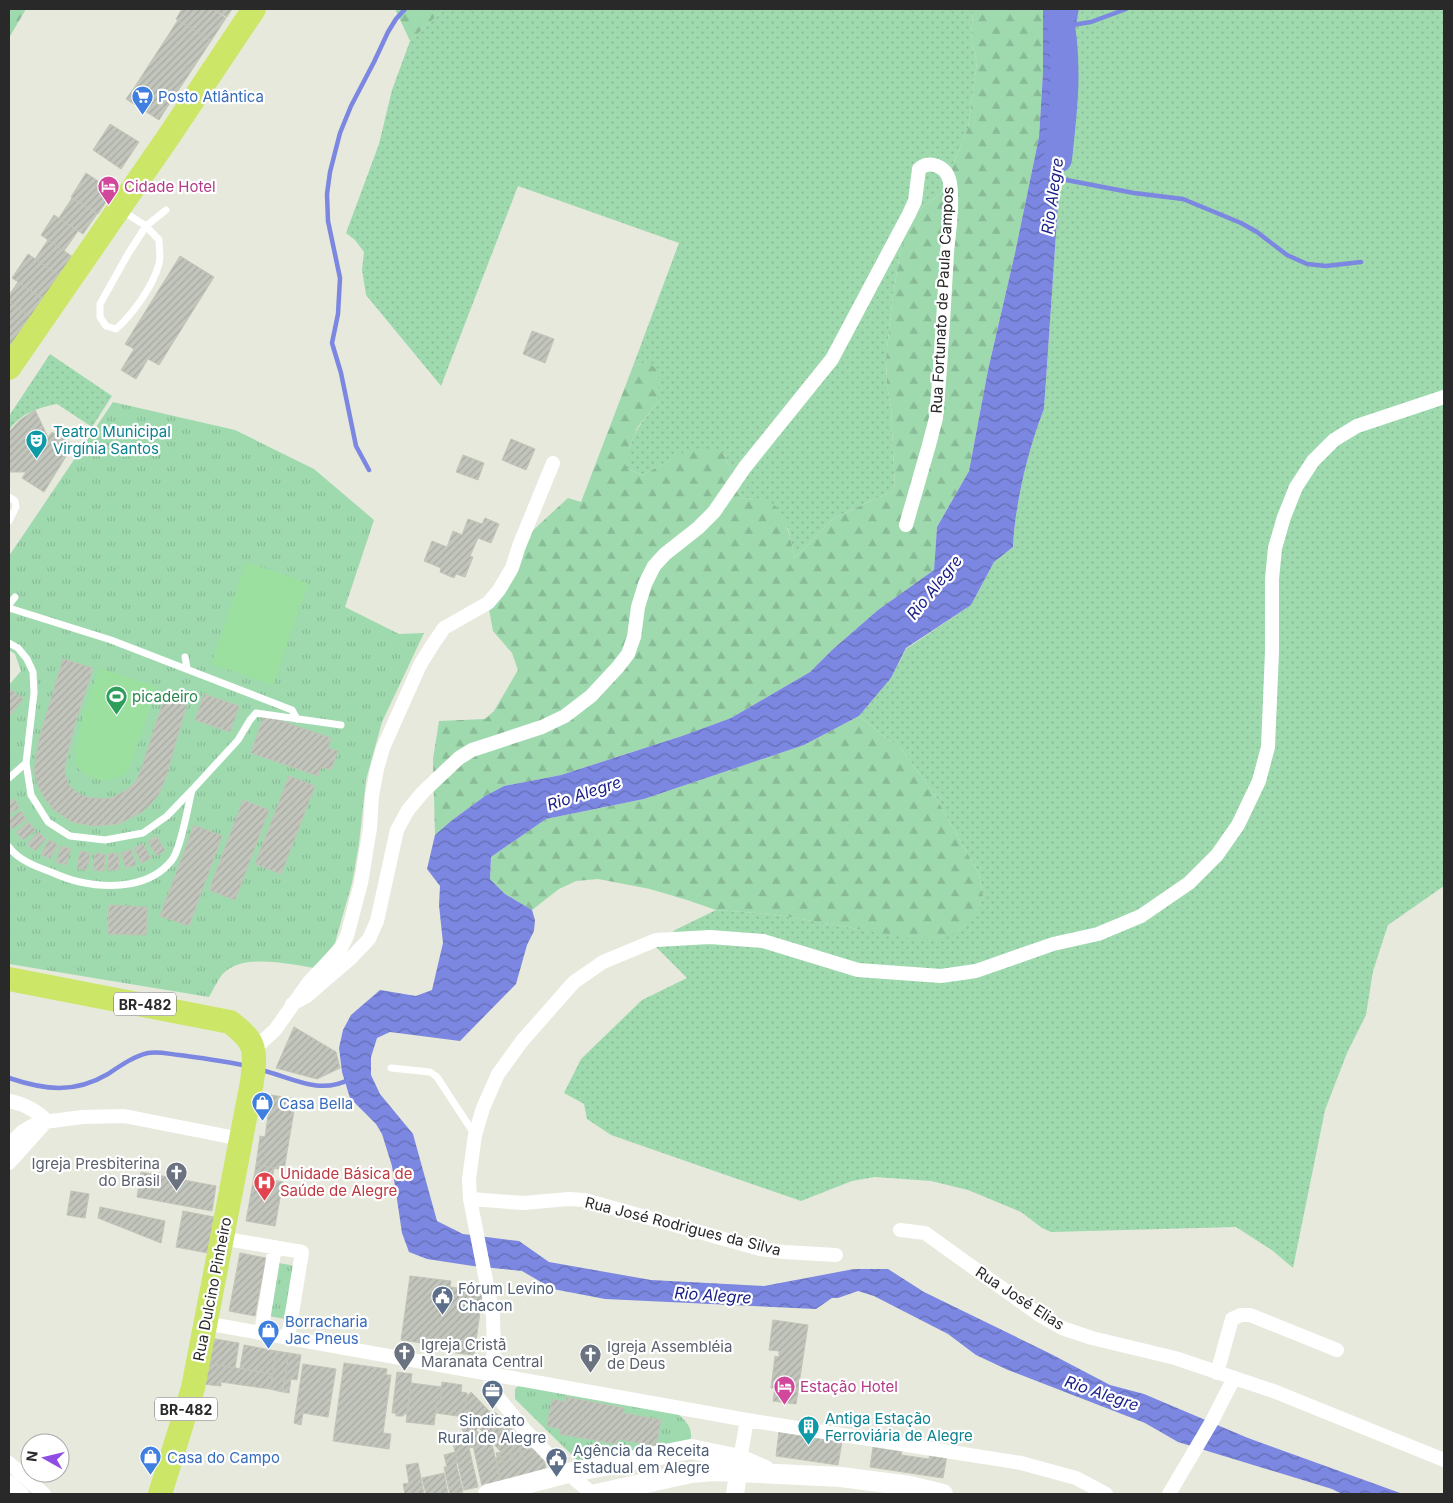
<svg xmlns="http://www.w3.org/2000/svg" width="1453" height="1503" viewBox="0 0 1453 1503" font-family="Inter,sans-serif">
<style>
.grass{fill:url(#grass-dots)}
.forest{fill:url(#forest-firs)}
.park{fill:url(#park-tufts)}
.pitch{fill:#9be09e}
.water{fill:url(#water-waves)}
.lines{fill:none;stroke-linecap:round;stroke-linejoin:round}
.stream{stroke:#7b87e0;stroke-width:4.5}
.river{stroke:#7b87e0;stroke-width:28}
.building{fill:url(#building-hatch);stroke:#c1c4b6}
.service{stroke:#fff;stroke-width:7}
.minor{stroke:#fff;stroke-width:14}
.tertiary{stroke:#fff;stroke-width:18}
.secondary{stroke:#fff;stroke-width:20}
.trunk{stroke:#cce668;stroke-width:24}
.labels{text-anchor:middle;dominant-baseline:central;stroke-width:4.5;stroke-linejoin:round;paint-order:stroke}
.shield{fill:#fff;stroke:#696969;stroke-width:1}
.shield-label{font-size:14px;font-weight:bold;fill:#292929}
.shop-label{font-size:15px;fill:#366cbe;stroke:#fff;text-anchor:start}
.hotel-label{font-size:15px;fill:#b23c85;stroke:#fff;text-anchor:start}
.street-label{font-size:15px;fill:#292929;stroke:#fff}
.culture-label{font-size:15px;fill:#0d838f;stroke:#fff;text-anchor:start}
.leisure-label{font-size:15px;fill:#27864d;stroke:#fff;text-anchor:start}
.worship-label{font-size:15px;fill:#5b616d;stroke:#fff;text-anchor:start}
.health-label{font-size:15px;fill:#be3a42;stroke:#fff;text-anchor:start}
.service-label{font-size:15px;fill:#4e5e75;stroke:#fff;text-anchor:start}
.water-label{font-size:16px;font-style:italic;fill:#1c2189;stroke:#fff}
</style>
<defs>
<pattern id="grass-dots" width="8" height="8" patternUnits="userSpaceOnUse" patternTransform="scale(1.25)"><rect width="8" height="8" fill="#9fdaaf"/><path d="M2 2h.1M6 6h.1" fill="none" stroke="#89bb97" stroke-width="1.8" stroke-linecap="round"/></pattern>
<pattern id="forest-firs" width="22" height="20" patternUnits="userSpaceOnUse" patternTransform="scale(1.25)"><rect width="22" height="20" fill="#9fdaaf"/><path d="M5 1l3.5 6h-7zM16 11l3.5 6h-7z" fill="#89bb97"/></pattern>
<pattern id="park-tufts" width="24" height="20" patternUnits="userSpaceOnUse" patternTransform="scale(1.25)"><rect width="24" height="20" fill="#9fdaaf"/><path d="M3 7l-1-3M5 7V3M7 7l1-3M15 17l-1-3M17 17v-4M19 17l1-3" fill="none" stroke="#89bb97"/></pattern>
<pattern id="water-waves" width="16" height="10" patternUnits="userSpaceOnUse" patternTransform="scale(1.25)"><rect width="16" height="10" fill="#7b87e0"/><path d="M0 5q4-4 8 0t8 0" fill="none" stroke="#656eb6"/></pattern>
<pattern id="building-hatch" width="6" height="6" patternUnits="userSpaceOnUse" patternTransform="scale(1.25)"><rect width="6" height="6" fill="#c2c5bc"/><path d="M-1 1l2-2M0 6l6-6M5 7l2-2" fill="none" stroke="#a7a9a2"/></pattern>
</defs>
<rect width="100%" height="100%" fill="#e7e9dc"/>
<!-- grass -->
<path class="grass" d="M444,9H973L971,41L977,62L968,128L941,193L920,209L900,252L892,303L886,359L887,385L891,407L895,490L834,518L795,558L788,528L760,498L743,499L724,454L689,450L643,475L627,469C628,437 638,427 658,402L647,362L633,366L679,243L518,186L441,386L366,295L362,270L364,252L355,240L346,233L379,144L392,90L410,41Z
M1079,9H1444V886L1388,925L1373,971L1366,1015L1347,1053L1325,1110L1293,1268L1273,1251L1236,1227L1051,1232L1042,1228L1021,1212L968,1190L931,1181L875,1177L852,1181L801,1201L611,1135L587,1119L584,1104L564,1093L581,1059L642,1000L687,978L656,947L675,930L716,910L772,914L864,930L958,931L973,918L983,896L979,874L934,794L903,751L859,716L891,678L906,649L971,605L994,562L1013,547C1015,504 1028,449 1044,409L1063,132L1061,103Z
M50,354L112,396L92,427L57,404C37,408 22,413 9,430V416Z"/>
<!-- forest -->
<path class="forest" d="M9,9H26L9,38Z
M395,9H444L410,41Z
M973,9H1043V72L1039,137L1015,253L988,370L969,471L937,527L934,570L878,610L832,650L810,672L731,718L682,736L561,775L504,786L485,796L451,821L435,835L433,759L439,721L485,719L494,711L518,670L512,653L493,631L489,609L517,545L568,498L581,502L633,366L647,362L658,370V402L637,428L630,445L627,469L643,475L688,450H710L724,454L743,499C748,498 753,498 759,498C785,501 790,538 795,558L834,518L895,490L891,407L887,385L886,359L892,303L900,252L913,220L920,209L941,193L968,128L977,62L971,41Z
M859,716L903,751L934,794L979,874L983,896L973,919L958,931L939,939L920,940L772,914L716,910L687,900L650,889L598,879L576,881L559,889L532,910L505,894L490,879L491,857L546,819L644,799L804,745Z"/>
<!-- park -->
<path class="park" d="M113,402L235,430L314,469L374,520L345,607L399,634L424,633L382,722L366,780L359,844L352,883L335,943L315,968C290,964 247,954 226,971C219,976 214,989 209,997L9,964V685L21,671L15,654L9,650V556Z
M279,1263L295,1266L285,1319L269,1316Z
M519,1385L678,1414C686,1421 692,1427 691,1438L689,1442L582,1465L515,1399V1389Z"/>
<!-- pitch -->
<path class="pitch" d="M246,562L308,583L273,685L211,664Z
M99,668L157,687L129,770C119,778 107,783 94,778C89,776 81,773 78,768C68,751 93,688 99,668Z"/>
<!-- water -->
<path class="water" d="M1043,9H1079L1061,103L1063,132L1044,409C1028,449 1015,504 1013,547L994,562L971,605L906,648L891,678L859,716L804,745L644,799L546,819L491,857L490,879L505,894L532,910L535,920L534,931L527,945L516,984L460,1041L390,1032L377,1038L371,1057V1075L380,1094L413,1134L437,1221L463,1234L519,1241L549,1262L651,1280L764,1286L854,1269H888L924,1292L1049,1353L1110,1385L1144,1394L1248,1438L1403,1494H1342L1332,1489L1178,1442L1145,1423L1008,1370L976,1355L948,1334L874,1296L858,1291L838,1298H832L816,1309L605,1299L553,1289L522,1271L473,1266L427,1259L409,1252L402,1233L392,1166L382,1134L376,1124L350,1098L342,1072L339,1048L343,1030L351,1015L380,990L416,996L432,990L443,943L439,905L440,886L427,869L435,835L451,821L485,796L504,786L561,775L682,736L731,718L810,672L832,650L878,610L934,570L937,527L969,471L988,370L1015,253L1039,137L1043,72Z"/>
<g class="lines">
<!-- stream -->
<path class="stream" d="M1072,25L1091,22L1126,9
M1056,178L1134,193L1183,199L1241,223L1257,232L1287,255L1307,264L1326,266L1361,262
M369,470L356,446L341,373L332,343L338,314L340,278L328,221L327,194L330,172L340,133L351,106L374,62L388,32L396,19L405,9
M261,1070C291,1077 319,1096 350,1079
M9,1078C45,1090 74,1094 108,1074C120,1066 134,1056 148,1053C158,1051 169,1054 179,1055C201,1058 224,1061 247,1066"/>
<!-- river -->
<path class="river" d="M1058,159C1064,106 1069,61 1058,9"/>
</g>
<!-- building -->
<path class="building" d="M182,9H212L226,18L211,41L176,19Z
M213,9H232L227,17Z
M178,20L211,41L166,109L134,88Z
M134,88L166,109L159,120L126,99Z
M110,124L139,142L121,169L93,150Z
M86,173L113,191L98,214L71,197Z
M72,198L97,214L83,234L59,218Z
M54,215L78,231L64,251L41,235Z
M48,240L73,257L60,276L35,259Z
M28,254L60,276L44,299L12,278Z
M180,256L214,277L159,365L148,359L136,379L121,370L134,349L125,344Z
M18,282L44,300L32,318L9,302V295Z
M9,302L32,318L9,352Z
M532,331L554,339L545,363L523,354Z
M35,410L48,437L52,432L73,445L44,492L22,478L26,472H9V432L20,420Z
M511,439L535,449L526,470L502,460Z
M463,455L484,463L478,480L456,472Z
M485,518L499,524L491,543L478,538L470,556L473,557L465,577L456,574L454,578L440,572L441,568L424,561L432,541L447,547L453,531L462,535L468,519L482,524Z
M63,659L93,668L75,724L65,765V774L69,785L77,793L86,797L104,799L112,798L128,789L136,781L141,770L167,689L189,696L166,777L159,794L150,805L142,812L119,824L93,826L72,822L54,810L45,799L38,786L34,771L39,739Z
M10,689L23,699L9,717V690Z
M204,694L239,706L230,732L195,720Z
M264,715L331,738L328,748L338,751L331,770L321,767L318,776L251,753Z
M289,776L315,786L281,874L255,864Z
M15,799L19,808L9,814V802Z
M243,800L269,810L235,900L209,890Z
M21,811L26,820L12,829L9,823V819Z
M28,822L36,830L23,840L16,832Z
M194,825L222,836L189,926L160,916Z
M38,832L46,839L35,851L27,844Z
M156,836L165,850L157,856L148,842Z
M49,840L58,845L50,859L41,854Z
M143,844L151,858L141,863L134,848Z
M61,846L71,849L66,865L56,862Z
M131,849L136,865L126,868L121,853Z
M80,851L90,853L87,870L77,868Z
M95,853L105,854L104,871L93,870Z
M118,853L119,870H108V854Z
M109,905L147,907L146,935L108,934Z
M294,1027L336,1052L340,1068L317,1079L276,1068Z
M271,1095L296,1099L284,1170L256,1165L260,1136L265,1137Z
M256,1165L274,1168L272,1180L283,1182L275,1226L246,1221Z
M141,1172L216,1186L212,1211L137,1197Z
M71,1191L89,1194L85,1218L67,1215Z
M100,1207L165,1221L161,1243L98,1218Z
M183,1211L214,1217L208,1253L176,1247Z
M240,1253L266,1258L255,1316L229,1311Z
M410,1276L451,1281L450,1287L483,1291L474,1355L455,1353L456,1348L401,1340Z
M773,1320L808,1325L796,1404L773,1401L775,1388H771L775,1356L779,1357V1351L769,1350Z
M209,1338L239,1343L235,1368L205,1363Z
M244,1345L276,1351L273,1374L240,1368Z
M276,1351L289,1353L282,1392L270,1389Z
M289,1353L301,1355L297,1380L291,1379L289,1393L283,1392Z
M205,1363L273,1374L270,1389L221,1382V1386L202,1384Z
M344,1363L387,1369L386,1375H391L383,1433L391,1434L389,1449L333,1441Z
M303,1364L336,1369L328,1417L303,1413L301,1425L294,1423Z
M397,1372L412,1374L407,1414H404L403,1416H396V1413H392Z
M442,1382L462,1385L461,1392L467,1393L464,1417L436,1413L437,1401L440,1402Z
M411,1383L442,1387L440,1402L437,1401L434,1425L406,1422Z
M471,1392L492,1414L476,1430L487,1443L470,1448L461,1426L466,1424L453,1409Z
M566,1397L624,1408L623,1413L661,1420L656,1446L618,1439L617,1444L560,1434V1429L547,1426L552,1399L565,1402Z
M495,1412L536,1454L499,1463L496,1453L501,1452L479,1428Z
M779,1431L843,1436L838,1465L776,1456Z
M490,1436L501,1482L482,1486L472,1441Z
M467,1439L478,1487L464,1490L453,1443Z
M873,1447L902,1451L901,1455L929,1459L930,1452L947,1455L943,1478L870,1467Z
M535,1448L543,1456L547,1472L501,1483L496,1458Z
M455,1452L458,1463H456L463,1492L450,1494L444,1467H447L444,1455Z
M418,1463L424,1494H405L403,1484L409,1483L406,1465Z
M444,1473L448,1494H426L422,1478Z"/>
<g class="lines">
<!-- service -->
<path class="service" d="M121,210L146,226L159,240C159,247 161,257 159,264C153,286 133,314 116,329L106,326L100,317V304L128,254L146,226L166,210
M9,497L15,501L16,507L9,521
M9,605L15,597
M9,608L111,640L292,710L297,719
M9,643L18,648L27,659L33,672L34,693L26,763L31,795L48,822L70,836L105,840L143,833L167,816L193,789L238,740L250,720L256,713L341,725
M185,657L187,668
M9,778L26,763
M9,847C18,860 37,867 51,872C60,876 70,880 80,882C112,889 151,887 172,860C181,848 188,806 192,790
M391,1068L430,1072L437,1077L475,1135"/>
<!-- minor -->
<path class="minor" d="M292,1004L307,996L324,981L350,959L369,939L377,921L397,830L408,810L423,792L459,758L472,750L542,727L565,716L591,696L618,667L628,654L634,637L638,607L645,584L654,566L665,554L698,528L714,512L745,467L832,359L909,214L915,201L919,169C929,159 946,167 949,179C954,195 949,234 947,252C944,307 941,363 936,418L929,445L906,525
M254,1049L275,1030L309,982L341,948L347,936L361,883L370,828L372,796L377,769L383,748L420,665L433,644L444,628L488,603L499,590L512,568L519,546L553,463
M9,1101C25,1104 36,1110 47,1121
M9,1145L23,1131L37,1123L82,1117L124,1116L241,1139
M9,1163L45,1123
M470,1199L523,1203L569,1199L585,1200L760,1249L784,1252L836,1255
M900,1230L925,1233L1041,1316L1062,1328L1092,1338L1175,1358L1276,1392L1444,1460
M221,1238L302,1252L288,1338
M205,1323L747,1420L1021,1463L1076,1478L1106,1494
M261,1333L275,1247
M1217,1373L1232,1319L1241,1315H1250L1337,1350
M740,1459L747,1420
M9,1463L44,1494
M9,1482L22,1494
M593,1494L561,1468L524,1429L496,1395L491,1385L490,1375L494,1350L493,1316L470,1199L469,1179L475,1135L483,1108L498,1074L522,1041L574,982L603,962L656,940L710,937L763,941L858,970L941,976L976,971L1053,944L1098,934L1141,916L1189,883L1217,855L1238,825L1259,781L1268,747L1272,652V579L1275,548L1284,517L1296,487L1313,461L1334,440L1357,426L1444,397
M1169,1494L1212,1421L1234,1378"/>
<!-- tertiary -->
<path class="tertiary" d="M735,1494L740,1460"/>
<!-- secondary -->
<path class="secondary" d="M488,1494L568,1473L691,1449L740,1459L765,1470
M596,1494L691,1473L714,1471L841,1477L910,1486L943,1494"/>
<!-- trunk -->
<path class="trunk" d="M9,368L169,136L254,9
M9,979L230,1022C257,1042 256,1051 252,1082L193,1388L160,1494"/>
</g>
<!-- icons -->
<defs>
<symbol id="supermarket-pin" viewBox="-11 -11 22 30"><path d="M0 17L-7.5 6A9.5 9.5 0 1 1 7.5 6Z" fill="#3f7fe0" stroke="#fff"/><path d="M-6-5.5h2.5l.6 2H6L4.5 2H-2.5L-4.4-4H-6ZM-1.5 3.2a1.3 1.3 0 1 0 .1 0ZM3 3.2a1.3 1.3 0 1 0 .1 0Z" fill="#fff"/></symbol>
<symbol id="hotel-pin" viewBox="-11 -11 22 30"><path d="M0 17L-7.5 6A9.5 9.5 0 1 1 7.5 6Z" fill="#d1479c" stroke="#fff"/><path d="M-6-4.5h1.5V1H6V5H4.5V3h-9V5H-6ZM-4 0a1.8 1.8 0 1 1 3.6 0ZM.5 0V-2.5h3Q6-2.5 6 0Z" fill="#fff"/></symbol>
<symbol id="theatre-pin" viewBox="-11 -11 22 30"><path d="M0 17L-7.5 6A9.5 9.5 0 1 1 7.5 6Z" fill="#0f9aa8" stroke="#fff"/><path d="M-5-5.5Q0-4 5-5.5V0Q5 5 0 6Q-5 5-5 0ZM-3.3-2.5H-1v1.5H-3.3ZM1-2.5H3.3v1.5H1ZM-2.8 1Q0 5.5 2.8 1Z" fill="#fff"/></symbol>
<symbol id="stadium-pin" viewBox="-11 -11 22 30"><path d="M0 17L-7.5 6A9.5 9.5 0 1 1 7.5 6Z" fill="#2e9e5b" stroke="#fff"/><path d="M0-5a6.5 5 0 1 0 0 10a6.5 5 0 1 0 0-10ZM-3.5-1.8h7v3.6h-7Z" fill="#fff"/></symbol>
<symbol id="shop-pin" viewBox="-11 -11 22 30"><path d="M0 17L-7.5 6A9.5 9.5 0 1 1 7.5 6Z" fill="#3f7fe0" stroke="#fff"/><path d="M-5-2.5h2.3a2.7 3.5 0 0 1 5.4 0H5L5.5 6h-11ZM-1.5-2.5h3a1.5 2.3 0 0 0-3 0Z" fill="#fff"/></symbol>
<symbol id="church-pin" viewBox="-11 -11 22 30"><path d="M0 17L-7.5 6A9.5 9.5 0 1 1 7.5 6Z" fill="#6b7280" stroke="#fff"/><path d="M-1.2-6h2.4v3.5h3.3v2.4h-3.3V6h-2.4V-.1h-3.3v-2.4h3.3Z" fill="#fff"/></symbol>
<symbol id="hospital-pin" viewBox="-11 -11 22 30"><path d="M0 17L-7.5 6A9.5 9.5 0 1 1 7.5 6Z" fill="#e0444e" stroke="#fff"/><path d="M-5-5h3v3.5h4V-5h3V5h-3V1.5h-4V5h-3Z" fill="#fff"/></symbol>
<symbol id="civic-pin" viewBox="-11 -11 22 30"><path d="M0 17L-7.5 6A9.5 9.5 0 1 1 7.5 6Z" fill="#5c6f8a" stroke="#fff"/><path d="M-.6-6.5H3V-4.5H.6V-3L4-1V1h2V6H-6V1h2V-1L-.6-3ZM-1.2 2.5V6h2.4V2.5Z" fill="#fff"/></symbol>
<symbol id="office-pin" viewBox="-11 -11 22 30"><path d="M0 17L-7.5 6A9.5 9.5 0 1 1 7.5 6Z" fill="#5c6f8a" stroke="#fff"/><path d="M-6-3h4V-5.5h4V-3h4V5H-6ZM-1-4.5V-3h2v-1.5ZM-6 0V1H6V0Z" fill="#fff"/></symbol>
<symbol id="building-pin" viewBox="-11 -11 22 30"><path d="M0 17L-7.5 6A9.5 9.5 0 1 1 7.5 6Z" fill="#0f9aa8" stroke="#fff"/><path d="M-4-6H4V6H1V3H-1V6H-4ZM-2.5-4.3h1.7v1.8h-1.7ZM.8-4.3h1.7v1.8H.8ZM-2.5-1h1.7V.8h-1.7ZM.8-1h1.7V.8H.8Z" fill="#fff"/></symbol>
</defs>
<g fill-rule="evenodd">
<use href="#supermarket-pin" x="130" y="84" width="25" height="34"/>
<use href="#hotel-pin" x="96" y="174" width="25" height="34"/>
<use href="#theatre-pin" x="24" y="428" width="25" height="34"/>
<use href="#stadium-pin" x="104" y="684" width="25" height="34"/>
<use href="#shop-pin" x="250" y="1090" width="25" height="34"/>
<use href="#church-pin" x="164" y="1160" width="25" height="34"/>
<use href="#hospital-pin" x="252" y="1170" width="25" height="34"/>
<use href="#civic-pin" x="430" y="1284" width="25" height="34"/>
<use href="#shop-pin" x="256" y="1318" width="25" height="34"/>
<use href="#church-pin" x="392" y="1340" width="25" height="34"/>
<use href="#church-pin" x="578" y="1342" width="25" height="34"/>
<use href="#hotel-pin" x="772" y="1374" width="25" height="34"/>
<use href="#office-pin" x="480" y="1378" width="25" height="34"/>
<use href="#building-pin" x="796" y="1414" width="25" height="34"/>
<use href="#shop-pin" x="138" y="1444" width="25" height="34"/>
<use href="#civic-pin" x="544" y="1446" width="25" height="34"/>
</g>
<g class="labels">
<!-- shield labels -->
<g class="shield">
<rect x="114" y="992.5" width="62" height="23" rx="4"/>
<rect x="155" y="1397.5" width="62" height="23" rx="4"/>
</g>
<g class="shield-label">
<text x="145" y="1004">BR-482</text>
<text x="186" y="1409">BR-482</text>
</g>
<!-- shop labels -->
<g class="shop-label">
<text x="158" y="96">Posto Atlântica</text>
<text x="279" y="1103">Casa Bella</text>
<text x="285" y="1321">Borracharia<tspan x="285" dy="17">Jac Pneus</tspan></text>
<text x="167" y="1457">Casa do Campo</text>
</g>
<!-- hotel labels -->
<g class="hotel-label">
<text x="124" y="186">Cidade Hotel</text>
<text x="800" y="1386">Estação Hotel</text>
</g>
<!-- street labels -->
<g class="street-label">
<text transform="translate(942 300) rotate(-87)">Rua Fortunato de Paula Campos</text>
<text transform="translate(683 1226) rotate(14)">Rua José Rodrigues da Silva</text>
<text transform="translate(212 1289) rotate(-79)">Rua Dulcino Pinheiro</text>
<text transform="translate(1020 1298) rotate(33)">Rua José Elias</text>
</g>
<!-- culture labels -->
<g class="culture-label">
<text x="53" y="431">Teatro Municipal<tspan x="53" dy="17">Virgínia Santos</tspan></text>
<text x="825" y="1418">Antiga Estação<tspan x="825" dy="17">Ferroviária de Alegre</tspan></text>
</g>
<!-- leisure labels -->
<g class="leisure-label">
<text x="132" y="696">picadeiro</text>
</g>
<!-- worship labels -->
<g class="worship-label">
<text x="160" y="1163" text-anchor="end">Igreja Presbiterina<tspan x="160" dy="17">do Brasil</tspan></text>
<text x="421" y="1344">Igreja Cristã<tspan x="421" dy="17">Maranata Central</tspan></text>
<text x="607" y="1346">Igreja Assembléia<tspan x="607" dy="17">de Deus</tspan></text>
</g>
<!-- health labels -->
<g class="health-label">
<text x="280" y="1173">Unidade Básica de<tspan x="280" dy="17">Saúde de Alegre</tspan></text>
</g>
<!-- service labels -->
<g class="service-label">
<text x="458" y="1288">Fórum Levino<tspan x="458" dy="17">Chacon</tspan></text>
<text x="492" y="1420" text-anchor="middle">Sindicato<tspan x="492" dy="17">Rural de Alegre</tspan></text>
<text x="573" y="1450">Agência da Receita<tspan x="573" dy="17">Estadual em Alegre</tspan></text>
</g>
<!-- water labels -->
<g class="water-label">
<text transform="translate(1052 196) rotate(-82)">Rio Alegre</text>
<text transform="translate(934 587) rotate(-51)">Rio Alegre</text>
<text transform="translate(584 793) rotate(-18)">Rio Alegre</text>
<text transform="translate(713 1295) rotate(4)">Rio Alegre</text>
<text transform="translate(1102 1393) rotate(19)">Rio Alegre</text>
</g>
</g>
<!-- border -->
<rect width="1453" height="1503" fill="none" stroke="#292929" stroke-width="20"/>
<!-- north arrow -->
<g transform="translate(45 1458) rotate(278)"><circle r="24" fill="#ffffff" stroke="#a9a9a9"/>
<path d="M0-4L9 19L0 12L-9 19Z" fill="#8e4ee4"/>
<text y="-8" font-size="14" font-weight="bold" text-anchor="middle" fill="#292929">N</text>
</g>
</svg>
